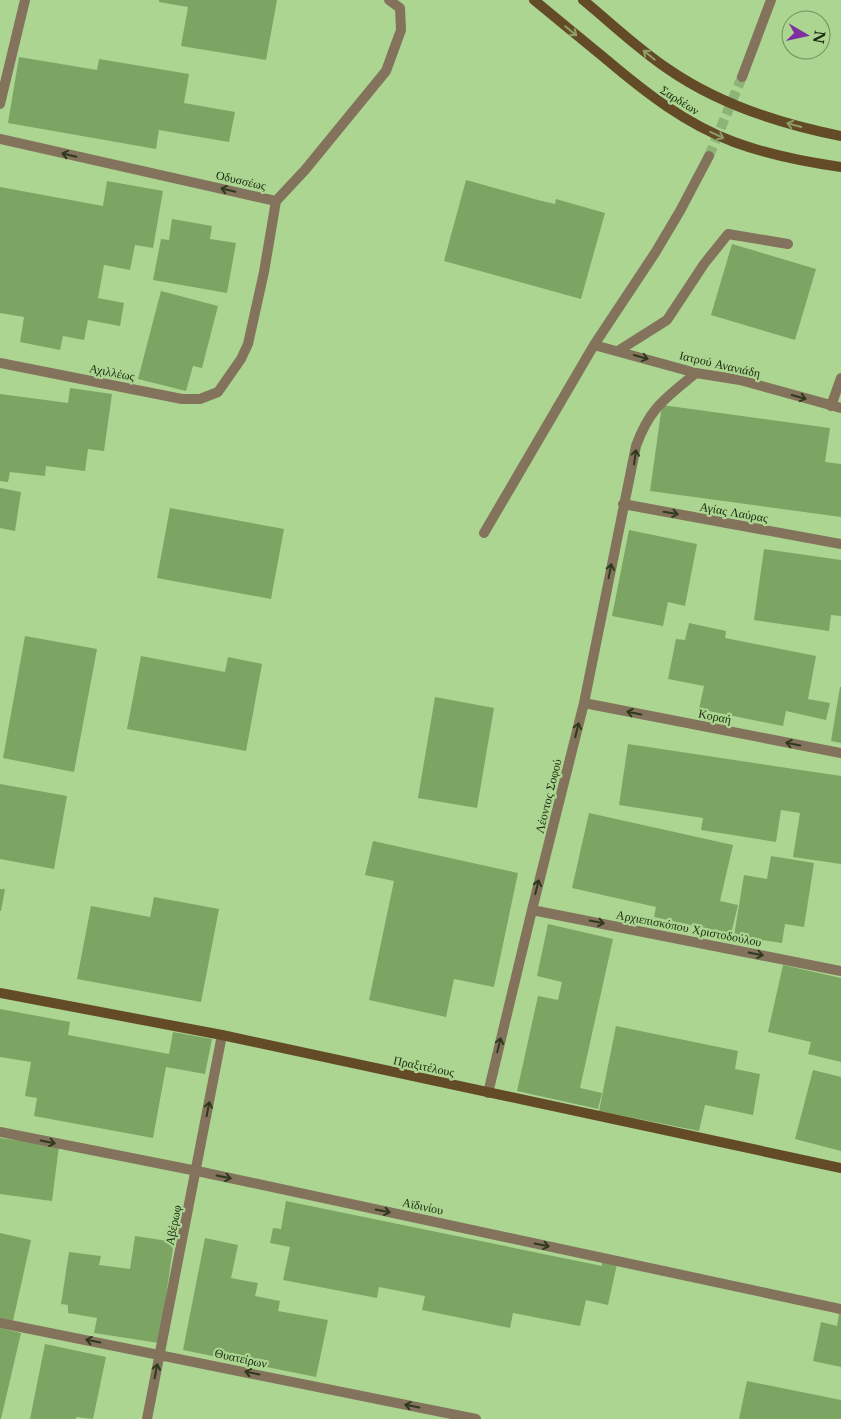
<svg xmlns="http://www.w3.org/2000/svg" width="841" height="1419" viewBox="0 0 841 1419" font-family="'Libre Baskerville',serif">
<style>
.building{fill:#7ca563}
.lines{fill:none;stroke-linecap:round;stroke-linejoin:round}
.street-tunnel{stroke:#8eb377;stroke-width:10;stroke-dasharray:10 5;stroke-linecap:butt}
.lane{stroke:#84735c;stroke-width:10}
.street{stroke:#84735c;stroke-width:10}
.secondary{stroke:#644b27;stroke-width:10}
.oneway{stroke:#8f9e67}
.oneway2{stroke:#2f391e}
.labels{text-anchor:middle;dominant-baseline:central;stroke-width:4.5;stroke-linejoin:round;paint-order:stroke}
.street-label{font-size:12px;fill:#1a2a0f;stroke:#abd591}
</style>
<rect width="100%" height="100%" fill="#abd591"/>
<!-- building -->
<path class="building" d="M159,0H277L266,60L181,46L188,7L159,2Z
M19,57L97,70L99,59L189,74L184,103L235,112L229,142L159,130L156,149L8,123Z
M466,180L538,200L555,204L556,199L605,213L581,299L444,261Z
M107,181L163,191L153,248L135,245L130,270L104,265L98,298L124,303L120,326L88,320L84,340L63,336L60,350L20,342L24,317L0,313V187L103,206Z
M172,219L212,226L210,239L236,243L227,293L153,280L161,239L169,240Z
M732,244L816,269L795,340L711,315Z
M161,291L218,306L202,368L193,366L186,391L138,379Z
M70,388L112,394L104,451L88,449L85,471L46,466L45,476L10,472L8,482L0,481V394L68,403Z
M662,405L830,428L825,462L841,464V517L650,491Z
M0,488L21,492L15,531L0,528Z
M170,508L284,529L271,599L157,578Z
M629,530L697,544L685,606L668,602L663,626L612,616Z
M764,549L841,560V616L831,615L829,631L754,620Z
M689,623L726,631L725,638L816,656L808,699L830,703L826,720L786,711L783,726L699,709L704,686L668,679L676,639L685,640Z
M25,636L97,649L74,772L3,758Z
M141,656L225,672L228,657L262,664L246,751L127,729Z
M840,687H841V743L831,741Z
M435,697L494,708L477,808L418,798Z
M628,744L841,776V864L793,857L800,813L781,810L776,842L701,830L703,818L619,805Z
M0,784L67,796L54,869L0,859Z
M589,813L733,845L720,901L738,905L731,934L654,917L656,907L572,888Z
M373,841L518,873L494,987L454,979L446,1017L369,1000L394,881L365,875Z
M771,856L814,863L804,927L785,924L782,943L734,936L744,875L767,879Z
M0,889H5L1,911H0Z
M154,897L219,909L201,1002L77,979L91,906L150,917Z
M548,924L613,939L580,1088L602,1093L598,1109L517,1091L538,996L558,1000L562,982L537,976Z
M783,965L841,978V1062L808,1054L811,1042L768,1032Z
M0,1009L70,1022L68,1035L169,1054L173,1032L212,1039L205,1074L166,1067L153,1138L34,1116L37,1098L25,1096L31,1062L0,1057Z
M616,1026L738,1051L735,1069L760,1074L753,1115L705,1105L699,1131L599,1111Z
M813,1070L841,1077V1151L795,1139Z
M0,1138L59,1146L52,1201L0,1194Z
M286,1201L602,1266V1261L617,1264L608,1305L586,1300L580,1326L513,1313L510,1328L422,1310L425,1296L379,1287L377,1298L283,1280L290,1247L270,1243L273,1228L281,1229Z
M0,1233L31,1240L13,1321L0,1318Z
M135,1236L174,1242L159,1343L94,1333L97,1318L68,1313V1305L61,1304L69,1252L101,1256L99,1265L130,1269Z
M205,1238L238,1245L231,1278L258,1283L255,1296L280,1301L278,1311L328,1320L316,1377L183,1350Z
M839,1314H841V1367L813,1361L821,1322L837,1326Z
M0,1328L21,1333L1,1419H0Z
M45,1344L106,1357L93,1419L76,1417V1419H30Z
M747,1381L841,1400V1419H739Z"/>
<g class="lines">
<!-- street-tunnel -->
<path class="street-tunnel" d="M709,156L742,77"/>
<!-- lane -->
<path class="lane" d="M618,351L667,320L704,264L728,234L788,244
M831,406L841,378"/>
<!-- street -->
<path class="street" d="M742,77L771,0
M0,104L25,0
M0,139L276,201
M276,201L305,170L386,71L401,30L400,8L389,0
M594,345L696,373L740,380L841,408
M0,363L182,399H200L218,392L241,359L248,344L264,272L276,201
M623,504L841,544
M484,533L594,345L655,253L680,211L709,156
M584,703L841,753
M532,910L841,971
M488,1093L532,910L584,703L636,446C650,407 666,398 696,373
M0,1132L197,1171L841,1309
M0,1323L476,1419
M147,1419L222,1035"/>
<!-- secondary -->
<path class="secondary" d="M534,0C558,20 583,40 607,60C646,93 686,124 734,142C769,155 805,162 841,167
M583,0C611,23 638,49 668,69C720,105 780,124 841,136
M0,993L222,1035L841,1168"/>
</g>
<!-- one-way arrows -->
<defs><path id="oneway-shaft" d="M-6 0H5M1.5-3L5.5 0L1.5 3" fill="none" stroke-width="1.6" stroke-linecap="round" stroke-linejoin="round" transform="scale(1.25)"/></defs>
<g class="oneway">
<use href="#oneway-shaft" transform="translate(571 31) rotate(39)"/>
<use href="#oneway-shaft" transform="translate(649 55) rotate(-141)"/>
<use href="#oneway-shaft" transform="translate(794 125) rotate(-165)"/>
<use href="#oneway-shaft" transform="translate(717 135) rotate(25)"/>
</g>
<g class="oneway2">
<use href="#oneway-shaft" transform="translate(69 155) rotate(-167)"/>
<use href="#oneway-shaft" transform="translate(228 190) rotate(-167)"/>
<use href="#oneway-shaft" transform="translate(641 357) rotate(16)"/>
<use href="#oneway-shaft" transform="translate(799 397) rotate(16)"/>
<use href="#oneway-shaft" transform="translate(635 457) rotate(-82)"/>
<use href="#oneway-shaft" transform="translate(671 513) rotate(10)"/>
<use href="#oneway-shaft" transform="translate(610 571) rotate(-79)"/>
<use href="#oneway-shaft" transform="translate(634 713) rotate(-169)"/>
<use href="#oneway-shaft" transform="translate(577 730) rotate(-76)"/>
<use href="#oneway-shaft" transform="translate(793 744) rotate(-169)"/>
<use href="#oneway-shaft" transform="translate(537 887) rotate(-76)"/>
<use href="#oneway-shaft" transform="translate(597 922) rotate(11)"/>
<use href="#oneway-shaft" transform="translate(756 954) rotate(11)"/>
<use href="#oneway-shaft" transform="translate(499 1045) rotate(-76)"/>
<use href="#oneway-shaft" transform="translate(208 1109) rotate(-79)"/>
<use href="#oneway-shaft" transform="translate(48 1142) rotate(11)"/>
<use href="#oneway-shaft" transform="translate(224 1177) rotate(12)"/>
<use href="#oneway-shaft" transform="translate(383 1211) rotate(12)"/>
<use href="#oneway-shaft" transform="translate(542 1245) rotate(12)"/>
<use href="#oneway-shaft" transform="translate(93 1341) rotate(-169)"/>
<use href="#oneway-shaft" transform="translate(156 1371) rotate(-79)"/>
<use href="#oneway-shaft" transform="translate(252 1373) rotate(-168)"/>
<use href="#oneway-shaft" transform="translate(412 1406) rotate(-168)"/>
</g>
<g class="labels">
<!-- street labels -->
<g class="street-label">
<text transform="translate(680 100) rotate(32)">Σαρδέων</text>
<text transform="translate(241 180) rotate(13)">Οδυσσέως</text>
<text transform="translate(720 364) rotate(13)">Ιατρού Ανανιάδη</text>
<text transform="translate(112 372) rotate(11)">Αχιλλέως</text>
<text transform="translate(734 512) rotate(10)">Αγίας Λαύρας</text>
<text transform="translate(715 716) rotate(11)">Κοραή</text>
<text transform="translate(548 796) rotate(-76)">Λέοντος Σοφού</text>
<text transform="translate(689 928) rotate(11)">Αρχιεπισκόπου Χριστοδούλου</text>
<text transform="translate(424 1066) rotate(12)">Πραξιτέλους</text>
<text transform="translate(423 1206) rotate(12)">Αϊδινίου</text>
<text transform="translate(173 1225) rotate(-79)">Αβέρωφ</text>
<text transform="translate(241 1358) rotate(12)">Θυατείρων</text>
</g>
</g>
<!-- north arrow -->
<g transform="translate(806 35) rotate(99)"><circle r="24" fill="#abd591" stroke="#71915d"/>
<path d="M0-4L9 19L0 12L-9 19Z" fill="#7f30a0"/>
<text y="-8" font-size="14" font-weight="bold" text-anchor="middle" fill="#1a2a0f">N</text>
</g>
</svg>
